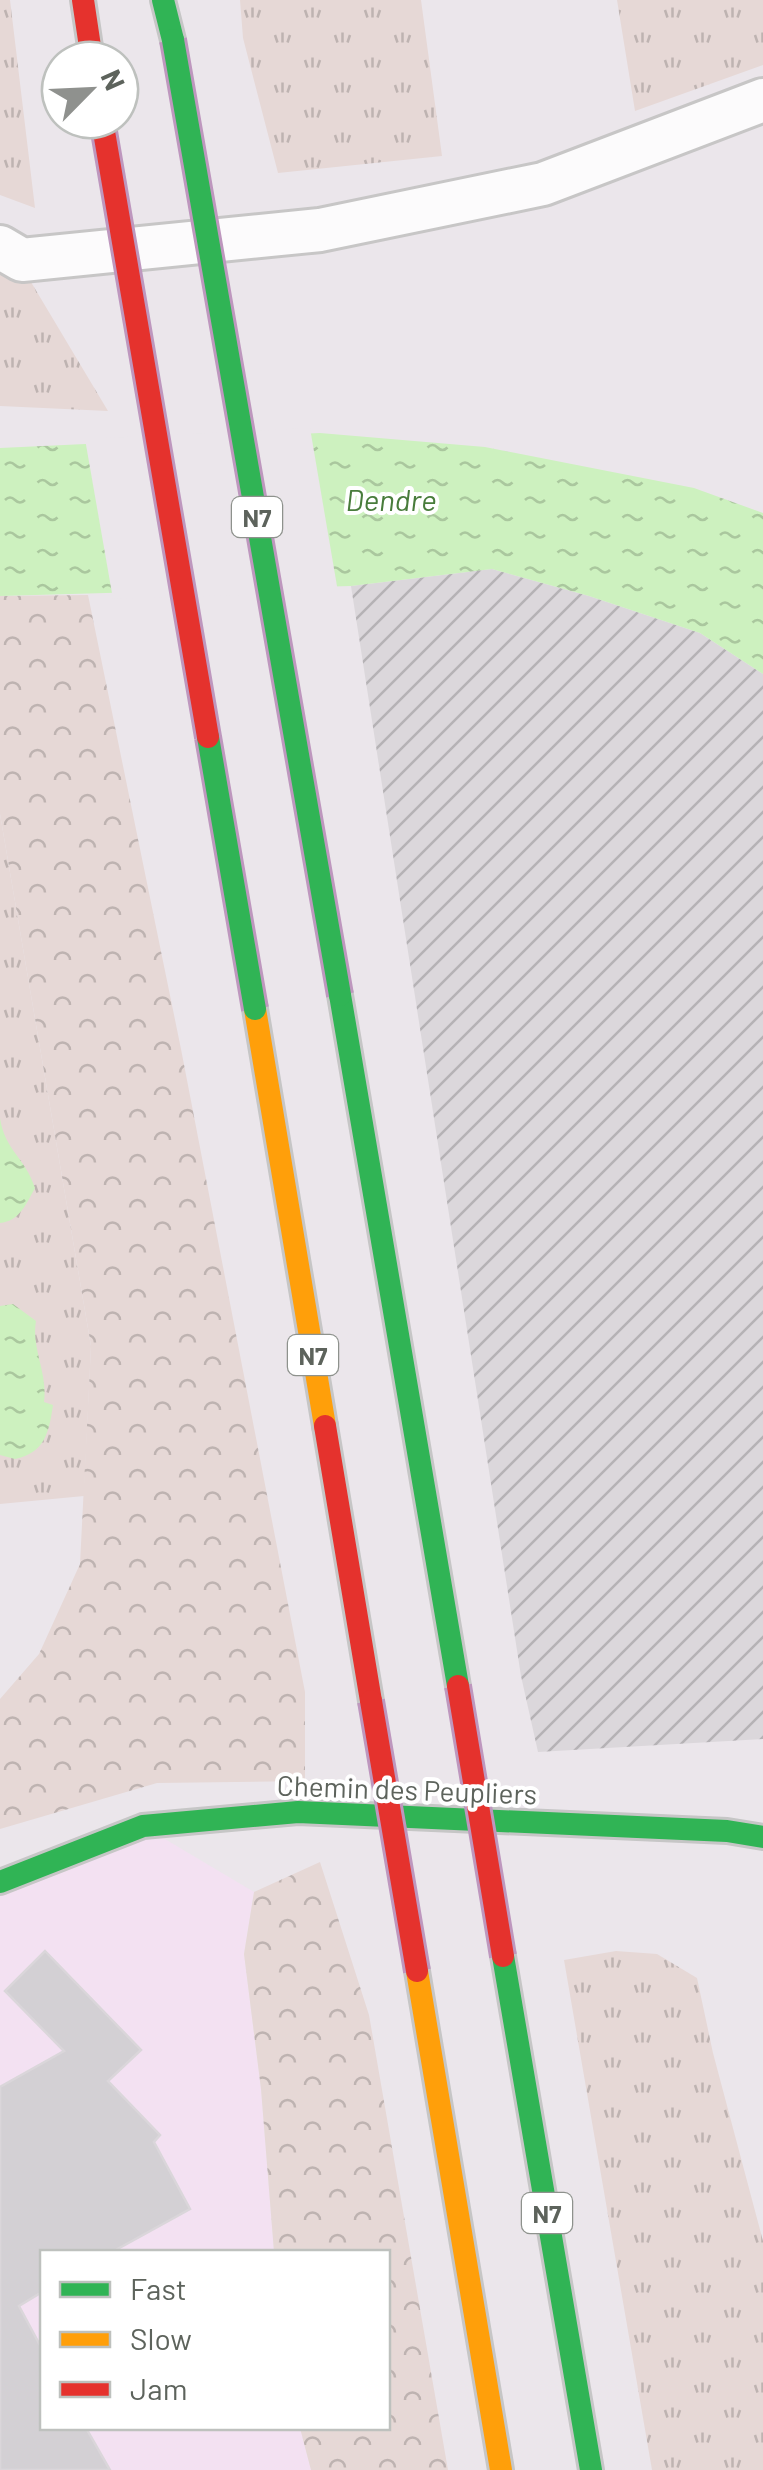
<svg xmlns="http://www.w3.org/2000/svg" width="763" height="2470" viewBox="0 0 763 2470" font-family="Barlow,sans-serif">
<style>
.commercial{fill:#f3e1f2}
.industrial{fill:url(#industrial-furrows)}
.grass{fill:url(#grass-tufts)}
.forest{fill:url(#forest-crowns)}
.water{fill:url(#water-ripples)}
.pier{fill:#ebe6eb}
.building{fill:#d3d0d4;stroke:#dad6da;stroke-width:2.5}
.lines{fill:none;stroke-linecap:round;stroke-linejoin:round}
.street-casing{stroke:#c7c6c6;stroke-width:48}
.fast-casing{stroke:#c6c6c6;stroke-width:28}
.slow-casing{stroke:#c6c6c6;stroke-width:28}
.jam-casing{stroke:#c6c6c6;stroke-width:28}
.street{stroke:#fcfbfc;stroke-width:42}
.fast{stroke:#30b455;stroke-width:22}
.slow{stroke:#ff9f0a;stroke-width:22}
.jam{stroke:#e5322d;stroke-width:22}
.fast-bridge-casing{stroke:#be97be;stroke-width:28;stroke-linecap:butt}
.jam-bridge-casing{stroke:#be97be;stroke-width:28;stroke-linecap:butt}
.fast-bridge{stroke:#30b455;stroke-width:22}
.jam-bridge{stroke:#e5322d;stroke-width:22}
.labels{text-anchor:middle;dominant-baseline:central;stroke-width:8;stroke-linejoin:round;paint-order:stroke}
.shield{fill:#fff;stroke:#8e928d;stroke-width:2.5}
.shield-label{font-size:25px;font-weight:bold;fill:#5d635c}
.street-label{font-size:28px;fill:#5d635c;stroke:#fff}
.water-label{font-size:30px;font-style:italic;fill:#487c3b;stroke:#fff}
</style>
<defs>
<pattern id="industrial-furrows" width="10" height="10" patternUnits="userSpaceOnUse" patternTransform="scale(2.5)"><rect width="10" height="10" fill="#dbd7db"/><path d="M-1 1l2-2M0 10L10 0M9 11l2-2" fill="none" stroke="#b5b2b5"/></pattern>
<pattern id="grass-tufts" width="24" height="20" patternUnits="userSpaceOnUse" patternTransform="scale(2.5)"><rect width="24" height="20" fill="#e6d8d6"/><path d="M3 7l-1-3M5 7V3M7 7l1-3M15 17l-1-3M17 17v-4M19 17l1-3" fill="none" stroke="#beb3b1"/></pattern>
<pattern id="forest-crowns" width="20" height="18" patternUnits="userSpaceOnUse" patternTransform="scale(2.5)"><rect width="20" height="18" fill="#e6d8d6"/><path d="M2 6a3 3 0 1 1 6 0M12 15a3 3 0 1 1 6 0" fill="none" stroke="#beb3b1"/></pattern>
<pattern id="water-ripples" width="26" height="14" patternUnits="userSpaceOnUse" patternTransform="scale(2.5)"><rect width="26" height="14" fill="#cdf1bf"/><path d="M2 4q2-2 4 0t4 0M15 11q2-2 4 0t4 0" fill="none" stroke="#aac79e"/></pattern>
</defs>
<rect width="100%" height="100%" fill="#ebe6eb"/>
<!-- commercial -->
<path class="commercial" d="M143,1826L254,1892L244,1954L261,2089L274,2252H42V2428H300L311,2470H0V1882Z"/>
<!-- industrial -->
<path class="industrial" d="M492,569L589,596L700,633L763,674V1739L538,1752L521,1676L351,586Z"/>
<!-- grass -->
<path class="grass" d="M0,0H10L35,208L0,195Z
M240,0H421L442,156L278,173L243,38Z
M617,0H763V65L635,111Z
M22,267L108,411L0,406V269Z
M0,814L91,1346L84,1496L0,1504Z
M616,1951L657,1954L697,1978L713,2053L763,2241V2470H652L564,1960Z"/>
<!-- forest -->
<path class="forest" d="M88,595L181,1049L305,1692V1781L157,1783L0,1829V1699L39,1654L80,1564L91,1346L0,814V596Z
M320,1862L369,2015L448,2470H311L300,2428H388V2252H274L261,2089L244,1954L254,1892Z"/>
<!-- water -->
<path class="water" d="M320,433L485,447L694,488L763,513V674L700,633L589,596L492,569L351,586L0,596V448Z
M0,1118C5,1151 25,1157 35,1188C26,1204 20,1221 0,1223Z
M13,1304L36,1321C31,1348 48,1373 44,1402L53,1405C49,1432 45,1453 15,1459L0,1455V1306Z"/>
<!-- pier -->
<path class="pier" d="M310,428L338,592L113,599L85,439Z"/>
<!-- building -->
<path class="building" d="M45,1951L141,2050L108,2081L160,2135L154,2142L190,2209L112,2252H42V2292L19,2306L42,2349V2428H86L110,2470H0V2087L64,2051L5,1991Z"/>
<g class="lines">
<defs>
<path id="street" d="M0,247L22,260L320,230L543,184L763,100"/>
<path id="fast" d="M163,0L173,40
M340,995L458,1686
M0,1882L143,1826L298,1812L727,1831L763,1837
M503,1956L591,2470"/>
<path id="slow" d="M255,1009L325,1426
M417,1971L501,2470"/>
<path id="jam" d="M83,0L92,60
M325,1426L371,1701"/>
</defs>
<!-- street casing -->
<use href="#street" class="street-casing"/>
<!-- fast casing -->
<use href="#fast" class="fast-casing"/>
<!-- slow casing -->
<use href="#slow" class="slow-casing"/>
<!-- jam casing -->
<use href="#jam" class="jam-casing"/>
<!-- street -->
<use href="#street" class="street"/>
<!-- fast -->
<use href="#fast" class="fast"/>
<!-- slow -->
<use href="#slow" class="slow"/>
<!-- jam -->
<use href="#jam" class="jam"/>
<defs>
<path id="fast-bridge" d="M173,40L340,995
M208,737L255,1009"/>
<path id="jam-bridge" d="M102,120L208,737
M458,1686L503,1956
M371,1701L417,1971"/>
</defs>
<!-- fast-bridge casing -->
<use href="#fast-bridge" class="fast-bridge-casing"/>
<!-- jam-bridge casing -->
<use href="#jam-bridge" class="jam-bridge-casing"/>
<!-- fast-bridge -->
<use href="#fast-bridge" class="fast-bridge"/>
<!-- jam-bridge -->
<use href="#jam-bridge" class="jam-bridge"/>
</g>
<g class="labels">
<!-- shield labels -->
<g class="shield">
<rect x="232" y="497" width="50" height="40" rx="8"/>
<rect x="288" y="1335" width="50" height="40" rx="8"/>
<rect x="522" y="2193" width="50" height="40" rx="8"/>
</g>
<g class="shield-label">
<text x="257" y="517">N7</text>
<text x="313" y="1355">N7</text>
<text x="547" y="2213">N7</text>
</g>
<!-- street labels -->
<g class="street-label">
<text transform="translate(407 1789) rotate(2)">Chemin des Peupliers</text>
</g>
<!-- water labels -->
<g class="water-label">
<text x="391" y="499">Dendre</text>
</g>
</g>
<!-- legend -->
<rect x="40" y="2250" width="350" height="180" fill="#ffffff" stroke="#bec1be" stroke-width="2.5"/>
<rect x="60" y="2282" width="50" height="15" fill="#30b455" stroke="#bec1be" stroke-width="2.5"/>
<text x="130" y="2300" font-size="30" fill="#5d635c">Fast</text>
<rect x="60" y="2332" width="50" height="15" fill="#ff9f0a" stroke="#bec1be" stroke-width="2.5"/>
<text x="130" y="2350" font-size="30" fill="#5d635c">Slow</text>
<rect x="60" y="2382" width="50" height="15" fill="#e5322d" stroke="#bec1be" stroke-width="2.5"/>
<text x="130" y="2400" font-size="30" fill="#5d635c">Jam</text>
<!-- north arrow -->
<g transform="translate(90 90) rotate(66)"><circle r="48" fill="#ffffff" stroke="#bec1be" stroke-width="2.5"/>
<path d="M0-8L18 38L0 25L-18 38Z" fill="#8f918e"/>
<text y="-15" font-size="28" font-weight="bold" text-anchor="middle" fill="#5d635c">N</text>
</g>
</svg>
